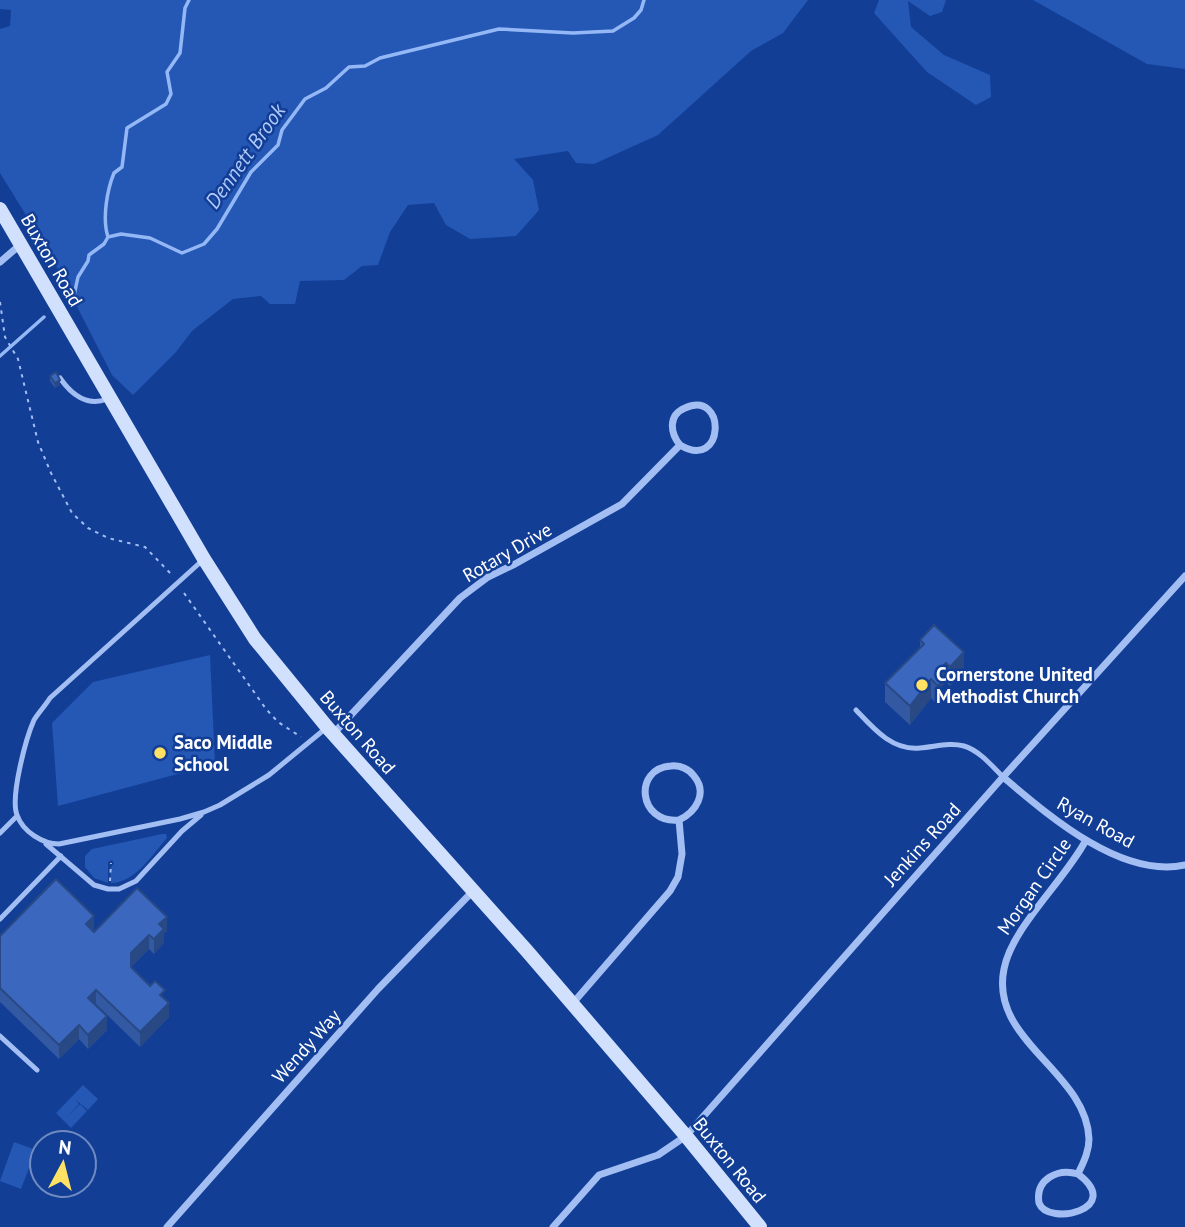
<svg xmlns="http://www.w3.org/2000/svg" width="1185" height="1227" viewBox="0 0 1185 1227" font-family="'PT Sans',sans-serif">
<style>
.green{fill:#2557b5}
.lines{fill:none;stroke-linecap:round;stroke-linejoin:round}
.stream{stroke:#94b8f6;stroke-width:3.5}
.path{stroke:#a2bef3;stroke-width:2;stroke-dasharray:3.5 5;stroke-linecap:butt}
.lane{stroke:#a2bef3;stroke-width:5}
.street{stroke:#a2bef3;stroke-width:7}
.secondary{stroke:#d1e0fd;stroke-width:14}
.wall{fill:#3359a3}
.shaded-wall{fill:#294985}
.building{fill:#3b68be;stroke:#294985;stroke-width:2}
.poi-dot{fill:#ffe264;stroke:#123e96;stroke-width:2.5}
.labels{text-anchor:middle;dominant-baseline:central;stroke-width:5;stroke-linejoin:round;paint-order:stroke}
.street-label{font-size:19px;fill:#fff;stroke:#123e96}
.poi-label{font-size:19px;font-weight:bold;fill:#fff;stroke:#123e96;text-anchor:start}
.water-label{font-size:21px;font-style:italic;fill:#aec9fa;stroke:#123e96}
</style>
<rect width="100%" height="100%" fill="#123e96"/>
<!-- green -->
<path class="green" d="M0,0H808L783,33L751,51L658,135L594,164L576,163L568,151L514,159L533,180L539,210L516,236L470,239L446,225L434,203L408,205L390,232L378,265L362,266L344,280L300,281L295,304H270L261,296L233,299L192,331L176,352L133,395L112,375L50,254L0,173V29L10,26L11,10L0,9Z
M879,0H946L942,12L930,16L908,1L911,27L944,55L990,75L991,97L976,105L927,72L874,13Z
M1033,0H1185V69L1147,64Z
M210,655L215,764L58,806L52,723L93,682Z
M162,834H166L167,838C152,855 135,883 111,883L110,869L114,863L112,860L108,862V883L94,878L85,867V856L92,849Z
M83,1085L98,1099L88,1110L76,1100L79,1104L67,1117L80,1104L87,1111L71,1128L56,1113Z
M14,1142L36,1150L21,1189L0,1181Z"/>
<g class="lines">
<!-- stream -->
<path class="stream" d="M108,237L121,234L150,238L182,253L204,244L217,229L251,172L278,145L282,130L305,99L326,88L349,67L365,66L380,58L499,29L573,33L613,31L634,18L641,10L644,0
M73,300L78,277L88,261L89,255L104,244L108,237C102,219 107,190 114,173L122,167L127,128L166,104L171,94L167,72L180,53L185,8L189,0
M0,356L44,317"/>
<!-- path -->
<path class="path" d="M0,302L5,337L18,359L38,442L51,473L72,513L88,528L108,538L145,547L172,575
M184,593L266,709L278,722L301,737
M110,881L111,863"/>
<!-- lane -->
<path class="lane" d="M60,378C71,394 87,407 107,399
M204,559L50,698C45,706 39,712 34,720C26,738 10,797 17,815C23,832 43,844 59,844L180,819L204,812L220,805L269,775L325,729
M856,710C873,728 892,751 920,748C935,747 949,742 964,746C980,751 992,766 1003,777
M0,833L17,816
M46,844L94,885L108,889H119L136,881L182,831L201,815
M0,919L61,856
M0,1036L37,1070"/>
<!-- street -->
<path class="street" d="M0,262L20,245
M334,733L460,598L488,577L515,564L622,504L680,445C725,472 727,389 685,408C668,415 670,433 680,445
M1003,777C1048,815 1121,879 1185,865
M573,1003L670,891L678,877L682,854L679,820C696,812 708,793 694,776C689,769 680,765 671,766C633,768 638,824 679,820
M1078,1174C1125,1209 1048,1227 1039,1203C1035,1179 1058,1168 1078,1174C1083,1163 1089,1152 1089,1139C1087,1072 989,1041 1004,969C1012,927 1065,880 1086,840
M167,1227L378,989L473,891
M553,1227L599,1175L658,1155L686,1136L1003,777L1185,576"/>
<!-- secondary -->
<path class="secondary" d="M0,209L204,559L255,639L327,727L527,951L686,1136L760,1227"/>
</g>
<!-- wall -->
<path class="wall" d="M50,376L60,385L55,388L50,381Z
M920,640L964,671L950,686L946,682L942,686V700L938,705L931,698L910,725L885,702V683L920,648Z
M94,930V932L167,931L164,933V943L154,954L149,949L131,967L165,999L169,1017L140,1047L96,1004L95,1005L107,1030L88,1049L79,1039L59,1059L0,1002V936Z"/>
<!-- shaded-wall -->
<path class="shaded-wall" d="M60,380V385L55,388V383Z
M964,652V671L950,686V667Z
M946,663V682L942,686V700L938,705V686L935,675Z
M931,679V698L910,725V706Z
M94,916V930L86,938V924Z
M167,917V931L164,933V943L154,954V939L159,924Z
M149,935V949L131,967V953Z
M96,990V1004L88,1012V998Z
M169,1003V1017L140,1047V1032Z
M107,1016V1030L88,1049V1035Z
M79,1025V1039L59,1059V1045Z"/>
<!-- building -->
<path class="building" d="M56,372L60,380L55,383L50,376Z
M934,625L964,652L950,667L946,663L935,675L942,681L938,686L931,679L910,706L885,683L924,644L920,640Z
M56,879L94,916L86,924L94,932L137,888L167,917L159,924L164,929L154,939L149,935L131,953V967L150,986L155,981L165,990L160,995L169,1003L140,1032L96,990L88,998L107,1016L88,1035L79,1025L59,1045L0,988V936Z"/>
<!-- markers -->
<g class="poi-dot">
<circle cx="922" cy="685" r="7"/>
<circle cx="160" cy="753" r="7"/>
</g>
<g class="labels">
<!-- street labels -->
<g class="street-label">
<text transform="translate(52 260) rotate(60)">Buxton Road</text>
<text transform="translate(507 552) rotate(-30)">Rotary Drive</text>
<text transform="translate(358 732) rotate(49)">Buxton Road</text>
<text transform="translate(1096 822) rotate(29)">Ryan Road</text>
<text transform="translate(922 844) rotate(-48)">Jenkins Road</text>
<text transform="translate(1034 886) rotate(-55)">Morgan Circle</text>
<text transform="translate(306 1046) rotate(-48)">Wendy Way</text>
<text transform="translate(730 1160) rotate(51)">Buxton Road</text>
</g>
<!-- poi labels -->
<g class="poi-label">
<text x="936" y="674">Cornerstone United<tspan x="936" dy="22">Methodist Church</tspan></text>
<text x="174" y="742">Saco Middle<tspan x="174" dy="22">School</tspan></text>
</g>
<!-- water labels -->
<g class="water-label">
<text transform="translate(245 156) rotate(-55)">Dennett Brook</text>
</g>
</g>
<!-- north arrow -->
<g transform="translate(63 1164) rotate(7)"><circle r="33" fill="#123e96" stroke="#718bc0" stroke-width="2"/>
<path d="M0-5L12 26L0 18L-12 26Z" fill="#ffe264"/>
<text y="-10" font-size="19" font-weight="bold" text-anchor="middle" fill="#ffffff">N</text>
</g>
</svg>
